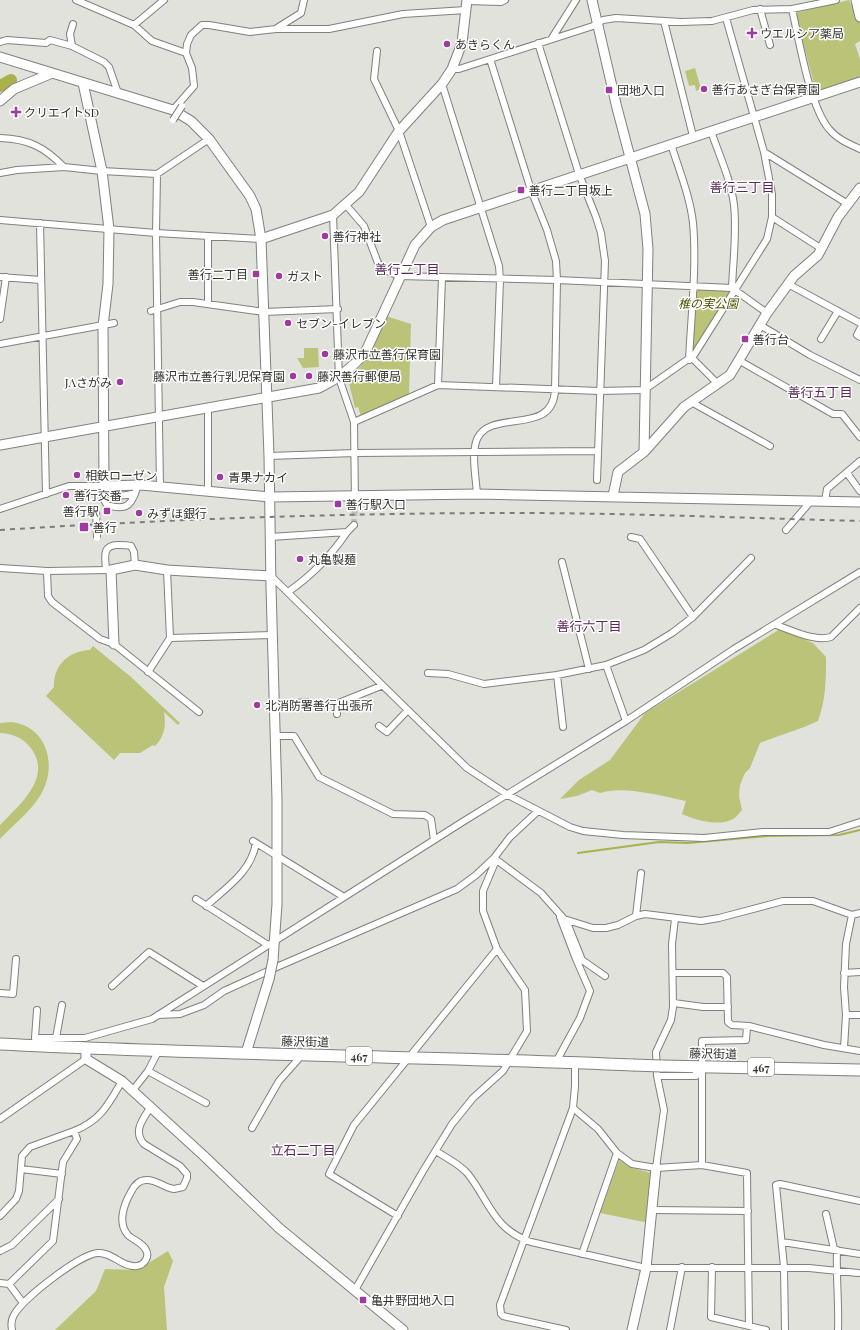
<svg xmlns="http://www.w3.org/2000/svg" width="860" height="1330" viewBox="0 0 860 1330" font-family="'Playfair Display','Noto Sans JP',serif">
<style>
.green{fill:#bbc378}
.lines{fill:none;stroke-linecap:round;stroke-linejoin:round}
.stream{stroke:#a9b14c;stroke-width:2}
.river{stroke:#a9b14c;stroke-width:12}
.street-tunnel{stroke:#bebfba;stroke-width:6;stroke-dasharray:6 3;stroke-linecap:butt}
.street-casing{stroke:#80817c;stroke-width:8}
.secondary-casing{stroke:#80817c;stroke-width:11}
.highway-casing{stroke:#80817c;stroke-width:13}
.street{stroke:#fff;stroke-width:6}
.secondary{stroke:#fff;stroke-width:9}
.highway{stroke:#fff;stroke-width:11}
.rail{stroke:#7c7d79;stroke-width:2;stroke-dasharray:5 5;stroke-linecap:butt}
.street-bridge-casing{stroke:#80817c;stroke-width:8;stroke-linecap:butt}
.secondary-bridge-casing{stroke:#80817c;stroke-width:11;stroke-linecap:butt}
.highway-bridge-casing{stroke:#80817c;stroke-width:13;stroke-linecap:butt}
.street-bridge{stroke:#fff;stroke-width:6}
.secondary-bridge{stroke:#fff;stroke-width:9}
.highway-bridge{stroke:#fff;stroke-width:11}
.poi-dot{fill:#9f3ba0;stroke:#fffffe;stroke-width:1.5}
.labels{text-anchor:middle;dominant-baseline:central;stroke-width:3;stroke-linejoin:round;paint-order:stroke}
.shield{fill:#fffffe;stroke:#70706e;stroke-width:1}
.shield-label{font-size:11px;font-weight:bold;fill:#333331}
.poi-label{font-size:12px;fill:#333331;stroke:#fffffe;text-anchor:start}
.park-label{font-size:12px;font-style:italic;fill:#4c5100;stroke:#fffffe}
.street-label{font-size:12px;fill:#333331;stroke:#fffffe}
.neighbourhood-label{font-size:13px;fill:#5a295a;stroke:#fffffe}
</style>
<rect width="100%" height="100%" fill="#e1e2dc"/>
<!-- green -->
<path class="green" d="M849,0L860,23V41L855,44L860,59V77L816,91L795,13Z
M695,68L701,89L696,91L695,85L689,86L685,71Z
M696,289L730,291L694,349H693Z
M386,316L411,324L409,395L361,416L358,407L355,408L348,379C368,362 377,340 386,316Z
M304,348H318L319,367L303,368L297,358H304Z
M780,629L813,643L826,657C826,679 826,699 818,721C799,730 779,735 760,743L750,768L745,773L740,785L739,796L742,810C739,813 736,818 733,819C719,827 695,820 682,814L686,801C662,796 623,785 600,793L592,790L577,796L560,799L579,780L610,760L645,713Z
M93,646L131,677L180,723L178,725L164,712C166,725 165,736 155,746L153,745L140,753H120L114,760L46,696L54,687C53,665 69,651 90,650Z
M12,722C48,727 58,767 40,796C30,812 13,825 0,839V825C19,805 54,777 30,747C23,738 11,733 0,733V723Z
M619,1160L632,1168L655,1174L649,1223L600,1213Z
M168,1251L173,1261L164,1287L167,1330H55L96,1291L105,1269L137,1270Z"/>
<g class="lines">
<!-- stream -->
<path class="stream" d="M578,853L659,842L688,843L768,836L839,835L860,830"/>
<!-- river -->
<path class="river" d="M0,86L11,80"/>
<!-- street-tunnel -->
<path class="street-tunnel" d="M354,525L355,504"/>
<defs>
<path id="street" d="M76,0L134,25L152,41L186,53
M467,1L501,2L505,0
M760,9L770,45
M792,9C799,40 810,107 829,129C837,139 849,144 860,149
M664,21L693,136
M134,25L164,0
M277,28L301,13L304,0
M552,38L576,0
M0,42L7,40L46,43L50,40L72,46L104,62L109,67L118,93
M538,43L579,174L596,217L601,233L605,261L597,480
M72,46L70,34L73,24
M377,51L374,79L399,131L431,227
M452,69H459L593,26L603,20L616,18L681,22L712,21L753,10L792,9L836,0
M442,84L499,266L500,280L496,387
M173,110L194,86L192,68L186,53L187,44L191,35L202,25H209L250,32L276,29H329L403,14L466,10
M711,131C719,155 731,180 734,205C737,232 733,261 732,288
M0,138C29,139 44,147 64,167
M671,144C679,170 690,196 693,223C697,266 691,317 689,360
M764,152L848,204
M0,173L17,170L64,167L102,171L157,174L209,139
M157,174L156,233L160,487
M346,205L364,226L378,263L387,271L399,276L557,280L732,288L767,313
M333,215L339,378L354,422L355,504
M772,217L822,249
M0,220L156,233L261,239
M40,223L46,494
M208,236V304
M0,277L41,280
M788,284L860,323
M151,311L180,302H193L264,312L338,309
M0,319L6,277
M760,325L810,355L860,380
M860,329L857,335L860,337
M821,339L838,311
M0,344L114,323
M692,358L718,384
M740,361L833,414H842L860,437
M438,385L442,278
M691,402L770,446
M354,422L438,385L599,391L644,390L694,355L767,239L772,217V194L764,152L726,18
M269,456L355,453L597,451
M847,473L860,491
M104,490C111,498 126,496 135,493
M208,492V408
M477,494C476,478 471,454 477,439C491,408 553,437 555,390L557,280L556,261L547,230L531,190L490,59
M825,501L827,489L860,461
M0,509L69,486H104V500L107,505C129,512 132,503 138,485
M786,530L811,501
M347,532L354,525
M270,537L347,532C331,556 311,576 288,592
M631,537L640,539L693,617
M562,562L589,669
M0,568L47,571L111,570
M106,569C105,557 102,545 118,545C122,545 127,545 131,546L134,552L135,565
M47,571L48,596L52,602L100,639L114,644L199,712
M271,576L467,768L508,795L570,827L583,831L623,835L704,838L763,832H829L860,822
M776,625C792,630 814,642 831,637L860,608
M170,638L272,635
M606,665L626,721
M148,672L170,638L167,570
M428,673L448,674L484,684L557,675L606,665L644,650L672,633L693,617L751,558
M557,675L563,727
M275,705L307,702
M337,714L336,704L381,686
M379,726L387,732L407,711
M275,736H294L319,777L393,814L425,815L431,819L434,840
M253,841L344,897
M494,858L541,893L564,919L593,928H606L618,925L636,916L645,914L701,921L719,918L783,901H813L852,915L860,913
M196,899L268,945
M206,906C227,887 251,872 256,843
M636,916L641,873
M566,920L582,960L605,976
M673,973H723L727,977L728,1022L732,1025L749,1026L824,1045L860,1051
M844,973L860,972
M112,986L149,952L203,986
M0,993L13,994L16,959
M674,1003L703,1007H728
M37,1010L35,1038H39
M158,1015L180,1014L204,1005L224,991L279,966L457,889L476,875L494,858L510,837L538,811
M846,1015H860
M56,1038L62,1005
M39,1046V1038H85L152,1019L464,821L626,721L734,649L860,572
M844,1048L846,1015L844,987L846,944L852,915
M556,1062L580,1018L590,991L576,959L560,917
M575,1062V1086L573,1108L598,1129L617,1153L632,1164L656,1168L702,1165L747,1173L749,1325
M148,1071L206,1103
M657,1076H696V1066
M133,1090L148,1071L159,1050
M0,1119L86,1059
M252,1128L279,1081L302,1055
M74,1131C101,1120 108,1105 122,1081
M436,1151C446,1158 460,1164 468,1174C490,1202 493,1229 531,1242L646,1268H809L858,1273
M702,1165V1041L746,1040L747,1026
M656,1168L664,1110L657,1076L656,1052L671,1020L673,1007L672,944L675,919
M21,1169L62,1174
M653,1210L748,1211
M826,1214L834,1249
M0,1216L16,1199L19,1191L22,1156L30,1147L74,1131L77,1139L63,1162L53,1241L9,1284L0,1283
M398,1216L329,1174L354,1125L497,949
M782,1242L860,1254
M837,1250C836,1277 839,1303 838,1330
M0,1251L12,1245L59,1199
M582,1254L617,1153
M712,1267L711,1317L766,1330
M9,1284L23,1303
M355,1290L423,1171L452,1124L473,1098L503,1071L527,1031L525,990L497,949L483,911V891L496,860
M12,1330C11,1325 11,1320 14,1315C22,1299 80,1254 98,1253C112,1252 123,1268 137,1266C144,1265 150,1257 146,1250C143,1243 133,1240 128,1235C117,1223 124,1204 131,1192C134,1186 138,1180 146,1180C156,1179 164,1188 174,1189L183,1187L187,1178V1174L180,1166L144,1144C133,1132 142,1120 150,1108
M566,1330L503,1316L501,1314L500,1305L573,1108
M670,1330L682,1267
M785,1330L784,1267L776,1185L780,1184L860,1201"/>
<path id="secondary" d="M592,0L617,108L645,214L648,249L644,452
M856,0L860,17
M0,57L173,110L191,121L209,139L250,196L256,209L261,239L269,456L271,587L277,799V904L273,960
M83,83L102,171L109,229L108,284L103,326L104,486L141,485L270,497L477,494L860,502
M0,101L14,89L50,74
M261,239L333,215L359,192L399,131L442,84L452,69L462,43L467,0
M0,445L319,388C338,379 351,369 365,353L415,245L431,227L443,220L860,82
M613,496L618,472L644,452L684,407L730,375L767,313L794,276L818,255L838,217L860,188
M114,644L111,570L135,565L167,570L271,576
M86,1048V1059L122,1081L204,1156L279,1228L403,1330
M246,1053L269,979
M632,1330L646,1268L656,1168"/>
<path id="highway" d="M0,1044C211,1055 422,1056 633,1065
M661,1066L860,1070"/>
</defs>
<!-- street casing -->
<use href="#street" class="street-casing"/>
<!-- secondary casing -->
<use href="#secondary" class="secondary-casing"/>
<!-- highway casing -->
<use href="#highway" class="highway-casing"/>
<!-- street -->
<use href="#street" class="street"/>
<!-- secondary -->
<use href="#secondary" class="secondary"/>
<!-- highway -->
<use href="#highway" class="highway"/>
<!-- rail -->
<path class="rail" d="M0,530C171,519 343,513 514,513C629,513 745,518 860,521"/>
<defs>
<path id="street-bridge" d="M173,120L182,106
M96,511L97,538"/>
<path id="secondary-bridge" d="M269,979L273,960"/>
<path id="highway-bridge" d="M633,1065L661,1066"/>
</defs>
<!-- street-bridge casing -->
<use href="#street-bridge" class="street-bridge-casing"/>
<!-- secondary-bridge casing -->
<use href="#secondary-bridge" class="secondary-bridge-casing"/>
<!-- highway-bridge casing -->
<use href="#highway-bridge" class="highway-bridge-casing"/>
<!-- street-bridge -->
<use href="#street-bridge" class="street-bridge"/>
<!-- secondary-bridge -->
<use href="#secondary-bridge" class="secondary-bridge"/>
<!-- highway-bridge -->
<use href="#highway-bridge" class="highway-bridge"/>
</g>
<!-- markers -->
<g class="poi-dot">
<path d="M750 27h4v4h4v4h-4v4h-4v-4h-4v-4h4z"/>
<circle cx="447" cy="44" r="4"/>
<circle cx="704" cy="89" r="4"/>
<rect x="605" y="86" width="8" height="8" rx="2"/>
<path d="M14 106h4v4h4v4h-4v4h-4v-4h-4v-4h4z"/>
<rect x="517" y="186" width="8" height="8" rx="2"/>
<circle cx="325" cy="236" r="4"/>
<rect x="252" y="270" width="8" height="8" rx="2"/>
<circle cx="279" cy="276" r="4"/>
<circle cx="288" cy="323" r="4"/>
<rect x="741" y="335" width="8" height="8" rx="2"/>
<circle cx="325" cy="354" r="4"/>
<circle cx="293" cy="376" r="4"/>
<circle cx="309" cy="376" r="4"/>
<circle cx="120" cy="382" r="4"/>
<circle cx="77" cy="475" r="4"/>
<circle cx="220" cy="477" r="4"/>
<circle cx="66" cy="495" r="4"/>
<rect x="334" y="500" width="8" height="8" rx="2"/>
<rect x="103" y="507" width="8" height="8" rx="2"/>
<circle cx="139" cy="513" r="4"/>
<rect x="79" y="522" width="10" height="10" rx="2"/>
<circle cx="300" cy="559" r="4"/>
<circle cx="257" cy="705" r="4"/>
<rect x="359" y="1296" width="8" height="8" rx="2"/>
</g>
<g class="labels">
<!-- shield labels -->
<g class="shield">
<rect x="346" y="1047" width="26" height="18" rx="3"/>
<rect x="748" y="1058" width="26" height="18" rx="3"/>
</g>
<g class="shield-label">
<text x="359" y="1056">467</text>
<text x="761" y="1067">467</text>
</g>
<!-- poi labels -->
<g class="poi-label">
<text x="760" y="33">ウエルシア薬局</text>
<text x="455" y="44">あきらくん</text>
<text x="712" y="89">善行あさぎ台保育園</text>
<text x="617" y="90">団地入口</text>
<text x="24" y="112">クリエイトSD</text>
<text x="529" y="190">善行二丁目坂上</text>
<text x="333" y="236">善行神社</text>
<text x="248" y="274" text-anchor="end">善行二丁目</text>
<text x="287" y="276">ガスト</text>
<text x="296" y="323">セブン-イレブン</text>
<text x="753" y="339">善行台</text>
<text x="333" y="354">藤沢市立善行保育園</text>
<text x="285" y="376" text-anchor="end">藤沢市立善行乳児保育園</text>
<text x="317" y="376">藤沢善行郵便局</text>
<text x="112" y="382" text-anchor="end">JAさがみ</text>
<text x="85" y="475">相鉄ローゼン</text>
<text x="228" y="477">青果ナカイ</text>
<text x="74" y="495">善行交番</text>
<text x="346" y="504">善行駅入口</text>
<text x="99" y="511" text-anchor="end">善行駅</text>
<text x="147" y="513">みずほ銀行</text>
<text x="93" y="527">善行</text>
<text x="308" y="559">丸亀製麺</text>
<text x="265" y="705">北消防署善行出張所</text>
<text x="371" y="1300">亀井野団地入口</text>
</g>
<!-- park labels -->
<g class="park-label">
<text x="708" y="303">椎の実公園</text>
</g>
<!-- street labels -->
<g class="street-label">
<text transform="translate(305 1041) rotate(1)">藤沢街道</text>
<text transform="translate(713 1053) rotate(1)">藤沢街道</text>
</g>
<!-- neighbourhood labels -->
<g class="neighbourhood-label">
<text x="742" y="186">善行三丁目</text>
<text x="407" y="268">善行二丁目</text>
<text x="820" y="391">善行五丁目</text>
<text x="589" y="625">善行六丁目</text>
<text x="303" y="1149">立石二丁目</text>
</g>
</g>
</svg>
